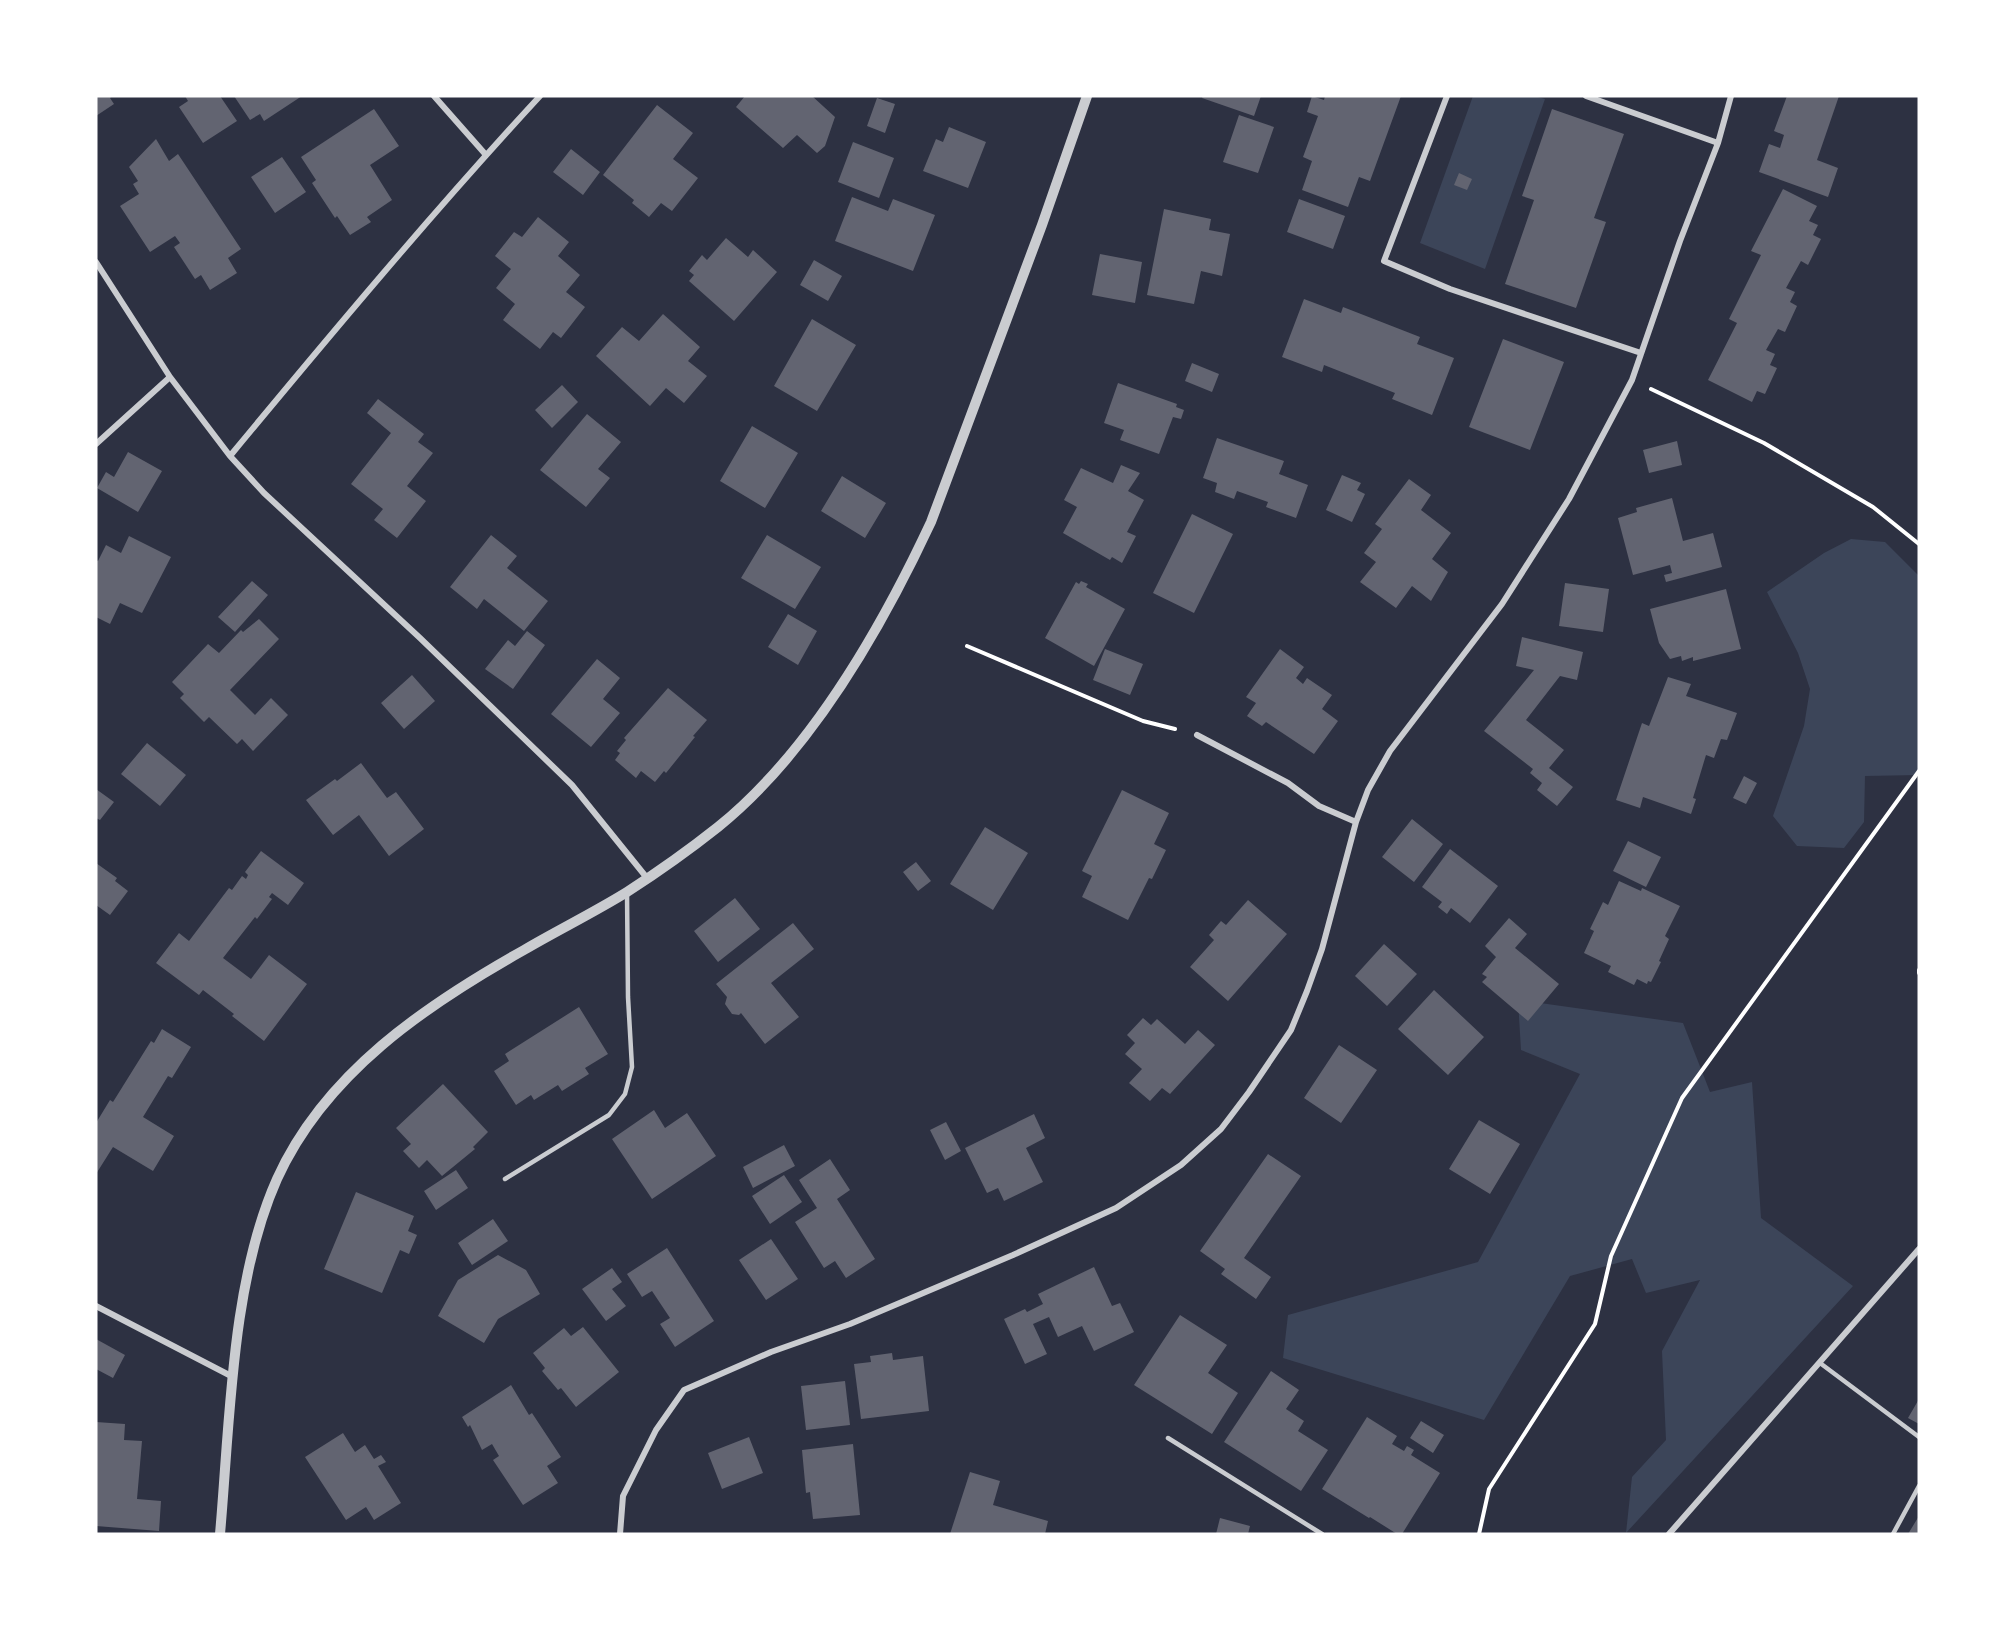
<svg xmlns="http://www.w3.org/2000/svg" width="2015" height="1630" viewBox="0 0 2015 1630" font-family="'Alegreya Sans',sans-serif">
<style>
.green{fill:#3c4559}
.building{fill:#626471}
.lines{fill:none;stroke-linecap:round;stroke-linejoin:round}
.path{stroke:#fff;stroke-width:4}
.service{stroke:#caccd0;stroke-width:4.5}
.minor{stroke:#caccd0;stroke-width:6}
.tertiary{stroke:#caccd0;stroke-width:10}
</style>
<rect width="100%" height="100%" fill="#2d3142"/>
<!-- green -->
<path class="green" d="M1473,96H1534L1545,99L1485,269L1420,243Z
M1851,539L1885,542L1919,576V775L1865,776L1864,822L1844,848L1797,846L1773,816L1804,726L1810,689L1798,653L1767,592L1824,553Z
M1518,1000L1683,1023L1710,1092L1752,1082L1761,1218L1853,1286L1626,1533L1632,1477L1666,1440L1662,1351L1700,1280L1646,1293L1632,1259L1570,1276L1484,1420L1283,1358L1288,1315L1478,1262L1580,1074L1521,1050Z"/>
<!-- building -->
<path class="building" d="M96,96H112L110,98L114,104L96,116Z
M185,96H220L237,121L203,143L179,107L188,101Z
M234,96H302L264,121L260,114L250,120Z
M745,96H812L835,117L825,146L817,153L797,135L783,148L736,107Z
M1203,96H1261L1254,116L1202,98Z
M1312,96L1324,100L1325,96H1401L1370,181L1359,177L1348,207L1302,190L1312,161L1303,157L1318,116L1307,112Z
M1787,96H1839L1817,160L1838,168L1828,197L1759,172L1769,144L1780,148L1784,135L1774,131Z
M877,98L895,104L885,133L867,126Z
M657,105L693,133L673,159L698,178L672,211L661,203L649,217L632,203L634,200L603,175Z
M374,109L399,146L370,165L392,200L367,217L371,222L350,235L337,216L335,218L312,183L316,180L301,157Z
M1552,109L1624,134L1594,218L1606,222L1576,308L1505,284L1534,200L1522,196Z
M1239,115L1274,127L1258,173L1223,162Z
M949,127L986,142L968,188L923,171L936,139L943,142Z
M156,139L169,161L178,154L241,249L228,258L237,273L210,290L201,275L195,279L174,247L180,243L175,236L150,252L120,206L139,194L133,184L138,181L129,167Z
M853,142L894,158L879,198L838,182Z
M571,149L600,172L583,195L553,172Z
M282,157L306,192L275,213L251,177Z
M1459,173L1472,179L1467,190L1454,185Z
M1783,189L1817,206L1809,221L1818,225L1813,235L1821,239L1808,265L1801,261L1786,288L1795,292L1790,302L1797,306L1785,332L1778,329L1766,350L1775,354L1770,365L1777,368L1765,394L1757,391L1752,402L1708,380L1737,323L1729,319L1761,255L1751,251Z
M852,197L888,211L893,199L935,215L913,271L835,241Z
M1299,199L1345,216L1333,249L1287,232Z
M1164,209L1211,219L1209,230L1230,234L1222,276L1201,271L1194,304L1147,295Z
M538,217L569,242L558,256L580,275L566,292L585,307L561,338L553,332L540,349L503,320L515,304L496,288L511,269L495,256L514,232L522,237Z
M726,238L748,257L753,250L777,272L734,321L689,281L694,275L689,271L702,255L707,260Z
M1100,254L1142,262L1135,303L1092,295Z
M814,260L842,276L828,301L800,285Z
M1304,299L1341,313L1343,307L1420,337L1417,344L1454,358L1432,415L1392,399L1395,393L1324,365L1322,372L1282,357Z
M663,314L700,347L688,361L707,376L684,403L666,388L650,406L596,356L622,327L639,341Z
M812,319L856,345L817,411L774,386Z
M1503,339L1564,362L1530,450L1469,427Z
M1192,363L1219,374L1212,392L1185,381Z
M1118,383L1177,404L1176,407L1184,410L1181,419L1173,417L1159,454L1120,440L1124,430L1104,423Z
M562,385L578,402L552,428L535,410Z
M378,399L424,434L418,442L433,453L407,486L426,501L397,538L374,520L383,509L351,484L391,433L367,413Z
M587,414L621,442L598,469L610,478L586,507L540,470Z
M752,426L798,453L765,508L720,481Z
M1217,438L1284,461L1279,474L1308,485L1296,518L1266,507L1268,502L1237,491L1234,499L1215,492L1217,483L1203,478Z
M1677,441L1682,465L1649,473L1643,450Z
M128,452L162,471L138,512L97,488L106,472L114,477Z
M1121,465L1140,473L1128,491L1144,500L1127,532L1136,536L1122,563L1112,557L1110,560L1063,533L1077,507L1064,500L1081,468L1113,483Z
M1342,475L1361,483L1357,490L1365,494L1352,522L1326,510Z
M842,476L886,503L865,538L821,511Z
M1409,479L1431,495L1421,510L1451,533L1432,559L1448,572L1431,601L1412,586L1396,608L1360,582L1376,562L1364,553L1382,529L1375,524Z
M1672,498L1683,541L1713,533L1722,567L1666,582L1664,575L1672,573L1670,565L1633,575L1618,518L1637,512L1636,508Z
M1192,514L1233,534L1194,613L1153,593Z
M491,535L517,556L507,568L548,601L524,631L484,599L477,609L450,587Z
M767,535L821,567L795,609L741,578Z
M129,536L171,557L142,613L120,603L110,624L96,617V560L98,561L106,545L121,553Z
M252,581L268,595L235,632L218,617Z
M1081,581L1088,584L1086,587L1125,609L1094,666L1045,638L1076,582L1079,584Z
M1565,583L1609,589L1603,632L1559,626Z
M1726,589L1741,649L1693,661V657L1682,661L1681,656L1670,659L1659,643L1650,609Z
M788,614L817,631L798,665L768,647Z
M259,619L279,639L230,690L255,715L271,698L288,715L253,751L242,739L237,744L209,717L204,722L180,698L184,694L172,682L208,644L219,653L241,630L243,632Z
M527,631L545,645L513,689L485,669L508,640L515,646Z
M1522,637L1583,652L1577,680L1560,676L1526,720L1564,750L1549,768L1573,787L1557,806L1537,790L1542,783L1530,773L1533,769L1484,731L1534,670L1516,666Z
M1105,649L1143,664L1130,695L1093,680Z
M1280,649L1304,667L1296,678L1303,684L1307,678L1332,695L1322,709L1338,721L1314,754L1266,722L1262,726L1247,716L1256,703L1246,697Z
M597,659L620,678L603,699L620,713L591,747L551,714Z
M412,675L435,701L404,729L381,703Z
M1668,677L1691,684L1686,696L1737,713L1727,740L1721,739L1714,758L1706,755L1693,798L1696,799L1691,814L1643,797L1640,808L1616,800L1642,723L1649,726Z
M668,688L707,720L693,736L695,737L666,773L664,771L655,782L641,771L636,778L615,760L620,753L617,751L626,740L624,738Z
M147,743L186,775L160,806L121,774Z
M361,763L387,798L396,792L424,829L389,856L359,815L333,835L306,800L335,779L337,781Z
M1744,776L1757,783L1746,804L1733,798Z
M96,789L114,802L100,820L96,818Z
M1122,790L1169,813L1154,844L1166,850L1152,879L1149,878L1128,920L1082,897L1092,876L1082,871Z
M1412,819L1443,844L1414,882L1382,857Z
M985,827L1028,853L993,910L950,884Z
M1628,841L1661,857L1646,887L1613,871Z
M1450,849L1498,886L1470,923L1451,908L1447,914L1438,907L1442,902L1422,887Z
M261,851L304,883L288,905L272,893L269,897L272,899L257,919L255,917L223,958L251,979L269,955L307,984L264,1041L232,1016L234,1014L203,990L199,995L156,963L179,933L189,941L229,888L232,890L242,876L246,879L248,875L245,872Z
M916,862L931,881L918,891L903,872Z
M96,863L117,878L115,881L128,891L110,915L96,905Z
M1619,881L1641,891L1642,888L1680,906L1665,936L1669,939L1659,961L1661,962L1651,982L1648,981L1647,984L1637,979L1634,985L1608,972L1611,966L1584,953L1594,931L1590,929L1603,902L1608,905Z
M735,898L760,929L718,962L694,931Z
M1248,900L1287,934L1228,1001L1190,967L1214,940L1209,935L1221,921L1226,925Z
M1509,918L1527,934L1515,948L1559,984L1528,1021L1482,982L1487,977L1482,974L1496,957L1485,946Z
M793,923L814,949L771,983L799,1017L765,1044L741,1013L739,1015L732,1014L725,1004L727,997L716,984Z
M1384,944L1417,974L1387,1006L1355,976Z
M1434,990L1484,1037L1448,1075L1398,1029Z
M579,1007L608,1054L585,1068L589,1074L562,1091L558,1085L534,1100L531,1095L516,1105L494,1071L509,1061L505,1054Z
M1143,1018L1151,1025L1157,1019L1185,1044L1198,1030L1215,1045L1170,1094L1162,1088L1150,1101L1129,1083L1142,1069L1125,1054L1135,1043L1127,1035Z
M162,1029L191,1047L172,1078L168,1076L143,1117L174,1136L153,1171L113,1147L96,1174V1123L110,1100L113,1102L151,1041L154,1043Z
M1339,1045L1377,1070L1341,1123L1304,1098Z
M443,1084L488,1132L473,1147L475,1149L442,1176L427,1160L419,1168L403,1151L411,1144L396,1128Z
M654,1110L665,1128L687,1113L716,1156L652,1199L612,1139Z
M1034,1114L1045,1138L1026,1148L1043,1182L1004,1201L998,1188L987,1193L965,1148Z
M1479,1120L1520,1144L1490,1194L1449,1169Z
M946,1122L961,1151L945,1160L930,1130Z
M784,1145L795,1166L753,1188L743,1167Z
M1268,1154L1301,1176L1244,1258L1271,1277L1256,1299L1221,1274L1225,1269L1200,1251Z
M830,1159L850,1190L837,1199L875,1259L846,1278L835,1261L824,1268L795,1222L817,1208L799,1180Z
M456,1170L468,1188L436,1210L424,1191Z
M784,1175L802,1202L770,1224L752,1196Z
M356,1192L414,1216L408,1231L417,1235L409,1254L400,1250L382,1293L324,1269Z
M493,1219L508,1241L472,1265L458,1243Z
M771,1239L798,1279L766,1300L739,1260Z
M667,1248L714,1321L675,1347L660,1324L670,1318L652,1291L642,1297L627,1274Z
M498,1255L526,1270L540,1294L498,1319L484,1343L438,1316L458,1280Z
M1094,1267L1112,1306L1120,1303L1134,1332L1094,1351L1082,1326L1058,1337L1049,1317L1033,1324L1047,1354L1025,1364L1004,1319L1025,1309L1027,1312L1043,1304L1038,1294Z
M612,1268L622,1282L612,1289L626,1306L606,1321L582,1289Z
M1180,1315L1227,1345L1208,1373L1238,1393L1212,1434L1134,1385Z
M583,1327L619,1372L576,1407L561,1388L558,1390L542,1371L545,1368L533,1353L564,1328L571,1336Z
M96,1339L125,1355L113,1378L96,1369Z
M892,1353L893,1360L923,1356L929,1411L861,1419L854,1364L871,1362L870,1356Z
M1271,1371L1299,1390L1286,1409L1304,1421L1298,1431L1328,1450L1301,1491L1224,1442Z
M845,1381L850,1425L806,1430L801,1386Z
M511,1385L529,1415L532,1413L561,1457L547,1466L558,1483L523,1505L493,1460L499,1456L492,1444L482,1450L470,1425L468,1427L462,1417Z
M1919,1399V1424L1908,1418Z
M1367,1417L1397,1436L1392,1444L1404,1451L1407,1446L1414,1450L1411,1455L1440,1473L1402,1534H1397L1370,1517L1369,1518L1322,1489Z
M1421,1421L1444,1435L1433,1453L1410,1438Z
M96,1422L125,1424L124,1440L142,1441L137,1499L161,1501L159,1531L96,1526Z
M343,1433L355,1452L365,1445L374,1459L381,1455L386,1462L378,1466L401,1503L374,1520L366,1507L346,1520L305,1457Z
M749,1437L763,1473L722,1489L708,1453Z
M853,1444L860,1515L813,1519L810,1492L806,1493L802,1450Z
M970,1472L1000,1481L993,1505L1048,1521L1045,1534H950Z
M1919,1516V1534H1908Z
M1220,1518L1250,1526L1248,1534H1216Z"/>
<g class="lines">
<!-- path -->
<path class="path" d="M1651,389L1764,443L1873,507L1919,544
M967,646L1143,721L1175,729
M1919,970V973
M1479,1534L1489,1489L1595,1324L1611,1256L1682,1098L1919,771"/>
<!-- service -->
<path class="service" d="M505,1179L609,1115L625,1094L632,1067L628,997L627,892
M1820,1363L1919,1437
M1168,1438L1322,1534
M1893,1534L1919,1486"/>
<!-- minor -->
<path class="minor" d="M434,96L486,155
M1447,96L1384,261L1450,289L1641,353
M1586,96L1718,143
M96,262L170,377L230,456L264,493L420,638L572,785L647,878
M96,444L170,377
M230,456C331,334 433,212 540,96
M1197,735L1288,783L1319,806L1356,822
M96,1306L233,1377
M620,1534L623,1496L656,1430L684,1390L771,1352L850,1324L1013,1255L1116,1208L1181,1165L1221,1129L1249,1092L1291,1030L1307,991L1322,949L1356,822L1368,790L1390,751L1502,604L1569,499L1632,380L1680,241L1718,143L1731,96
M1669,1534L1919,1249"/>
<!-- tertiary -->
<path class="tertiary" d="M220,1534C230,1422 231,1282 277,1179C325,1073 426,1005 524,950C558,930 593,913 627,892C658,872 689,850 718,827C811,752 881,629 931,522L1042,225L1087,96"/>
</g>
<!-- border -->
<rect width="2015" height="1630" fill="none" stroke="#ffffff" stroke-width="195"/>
</svg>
